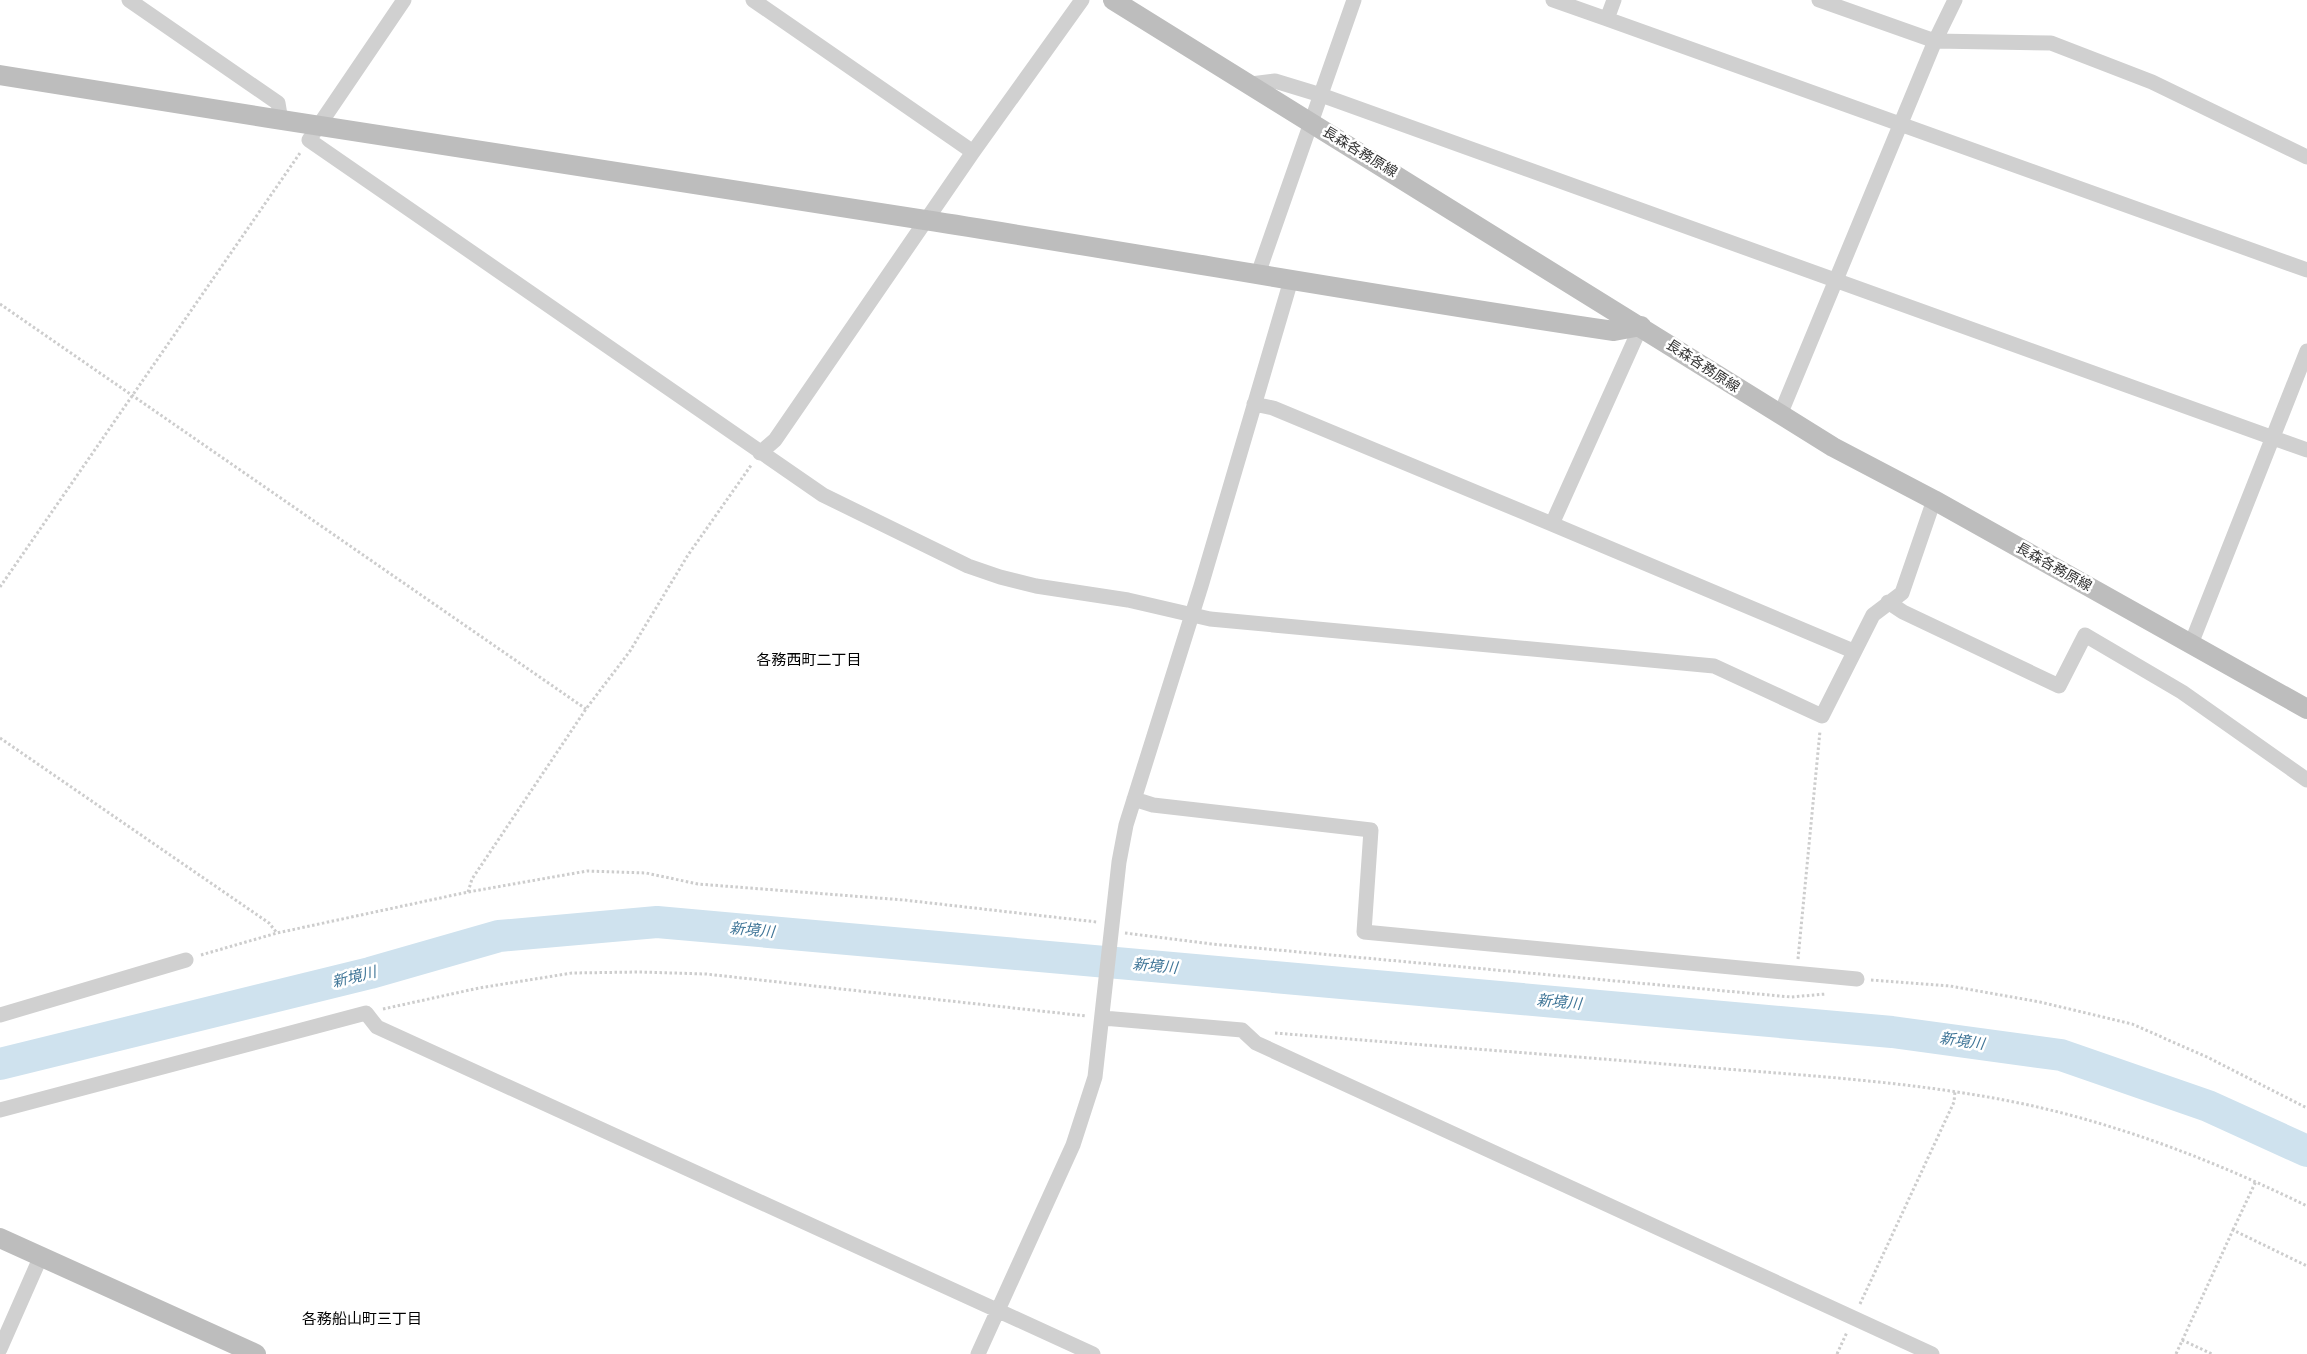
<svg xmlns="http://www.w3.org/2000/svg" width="2307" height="1354" viewBox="0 0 2307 1354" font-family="'Varela Round','Noto Sans JP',sans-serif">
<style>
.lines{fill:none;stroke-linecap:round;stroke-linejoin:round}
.river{stroke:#cfe2ee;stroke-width:32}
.path{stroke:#cdcdcd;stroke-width:3;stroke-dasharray:2.5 2.5;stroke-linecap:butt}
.street{stroke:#d0d0d0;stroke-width:15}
.secondary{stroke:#bdbdbd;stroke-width:20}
.labels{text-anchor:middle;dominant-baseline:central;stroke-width:5;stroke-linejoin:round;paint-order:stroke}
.street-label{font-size:14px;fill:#333;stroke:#fff}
.neighbourhood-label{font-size:15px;fill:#000;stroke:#fff}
.water-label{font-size:15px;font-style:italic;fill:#3f7597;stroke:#fff}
</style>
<rect width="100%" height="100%" fill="#fff"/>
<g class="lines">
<!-- river -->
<path class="river" d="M0,1064L370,973L499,936L657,922L1892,1032L2061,1055L2208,1106L2307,1151"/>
<!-- path -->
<path class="path" d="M0,304L586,709
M0,587L300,153
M0,738L269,923L277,933
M468,892L472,879L586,709L630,651L688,555L752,464
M1125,933L1212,944L1791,997L1826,994
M201,955L277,933L468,892L587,871L646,873L698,884L904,900L1097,922
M1798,959L1820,731
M1871,980L1950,986L2040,1002L2132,1024L2207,1057L2307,1108
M383,1009L479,988L572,973L640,972L706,974L1086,1016
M1275,1033C1409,1044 1543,1054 1677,1065C1792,1075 1910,1080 2024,1104C2122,1125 2217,1162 2307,1206
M2233,1230L2256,1181
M1860,1304L1954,1102L1955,1091
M2182,1340L2212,1354
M1837,1354L1847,1332
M2176,1354L2233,1230L2307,1266"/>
<!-- street -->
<path class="street" d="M129,0L278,103L281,121
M404,0L309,140L823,495L968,566L1000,577L1036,586L1128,600L1210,619L1714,666L1822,716L1873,615L1902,593L1934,500
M753,0L973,152
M1553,0L1607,19L1614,0
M1955,0L1935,41L2051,43L2152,82L2307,157
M1607,19L2307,270
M1251,84L1275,81L1321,95L2307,450
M1258,274L1354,0
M1254,404L1273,408L1552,524L1641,326
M1780,415L1935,41L1819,0
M760,453L775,440L973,152L1082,0
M1552,524L1853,651
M1888,602L1903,612L2059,686L2085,635L2182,692L2307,780
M2191,644L2307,351
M1134,799L1153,805L1371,830L1364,932L1857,979
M0,1015L186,960
M1103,1018L1242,1030L1256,1043L1932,1354
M0,1110L366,1013L377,1027L1093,1354
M0,1349L41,1256
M978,1354L1073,1145L1095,1077L1119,862L1126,825L1201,586L1291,280"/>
<!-- secondary -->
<path class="secondary" d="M1113,0L1833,447L1934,500L2307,709
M0,75C308,125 616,172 925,220C1155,256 1384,297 1614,331L1641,326
M0,1238L256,1354"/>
</g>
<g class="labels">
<!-- street labels -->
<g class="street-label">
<text transform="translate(1360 152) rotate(31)">長森各務原線</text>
<text transform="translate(1703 366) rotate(33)">長森各務原線</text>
<text transform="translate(2054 567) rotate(29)">長森各務原線</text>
</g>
<!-- neighbourhood labels -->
<g class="neighbourhood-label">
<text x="809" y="660">各務西町二丁目</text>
<text x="362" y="1319">各務船山町三丁目</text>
</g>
<!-- water labels -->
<g class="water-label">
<text transform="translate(752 930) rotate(5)">新境川</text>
<text transform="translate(1155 966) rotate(5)">新境川</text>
<text transform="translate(354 977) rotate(-14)">新境川</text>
<text transform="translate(1559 1002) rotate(5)">新境川</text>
<text transform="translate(1962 1041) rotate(8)">新境川</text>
</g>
</g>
</svg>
